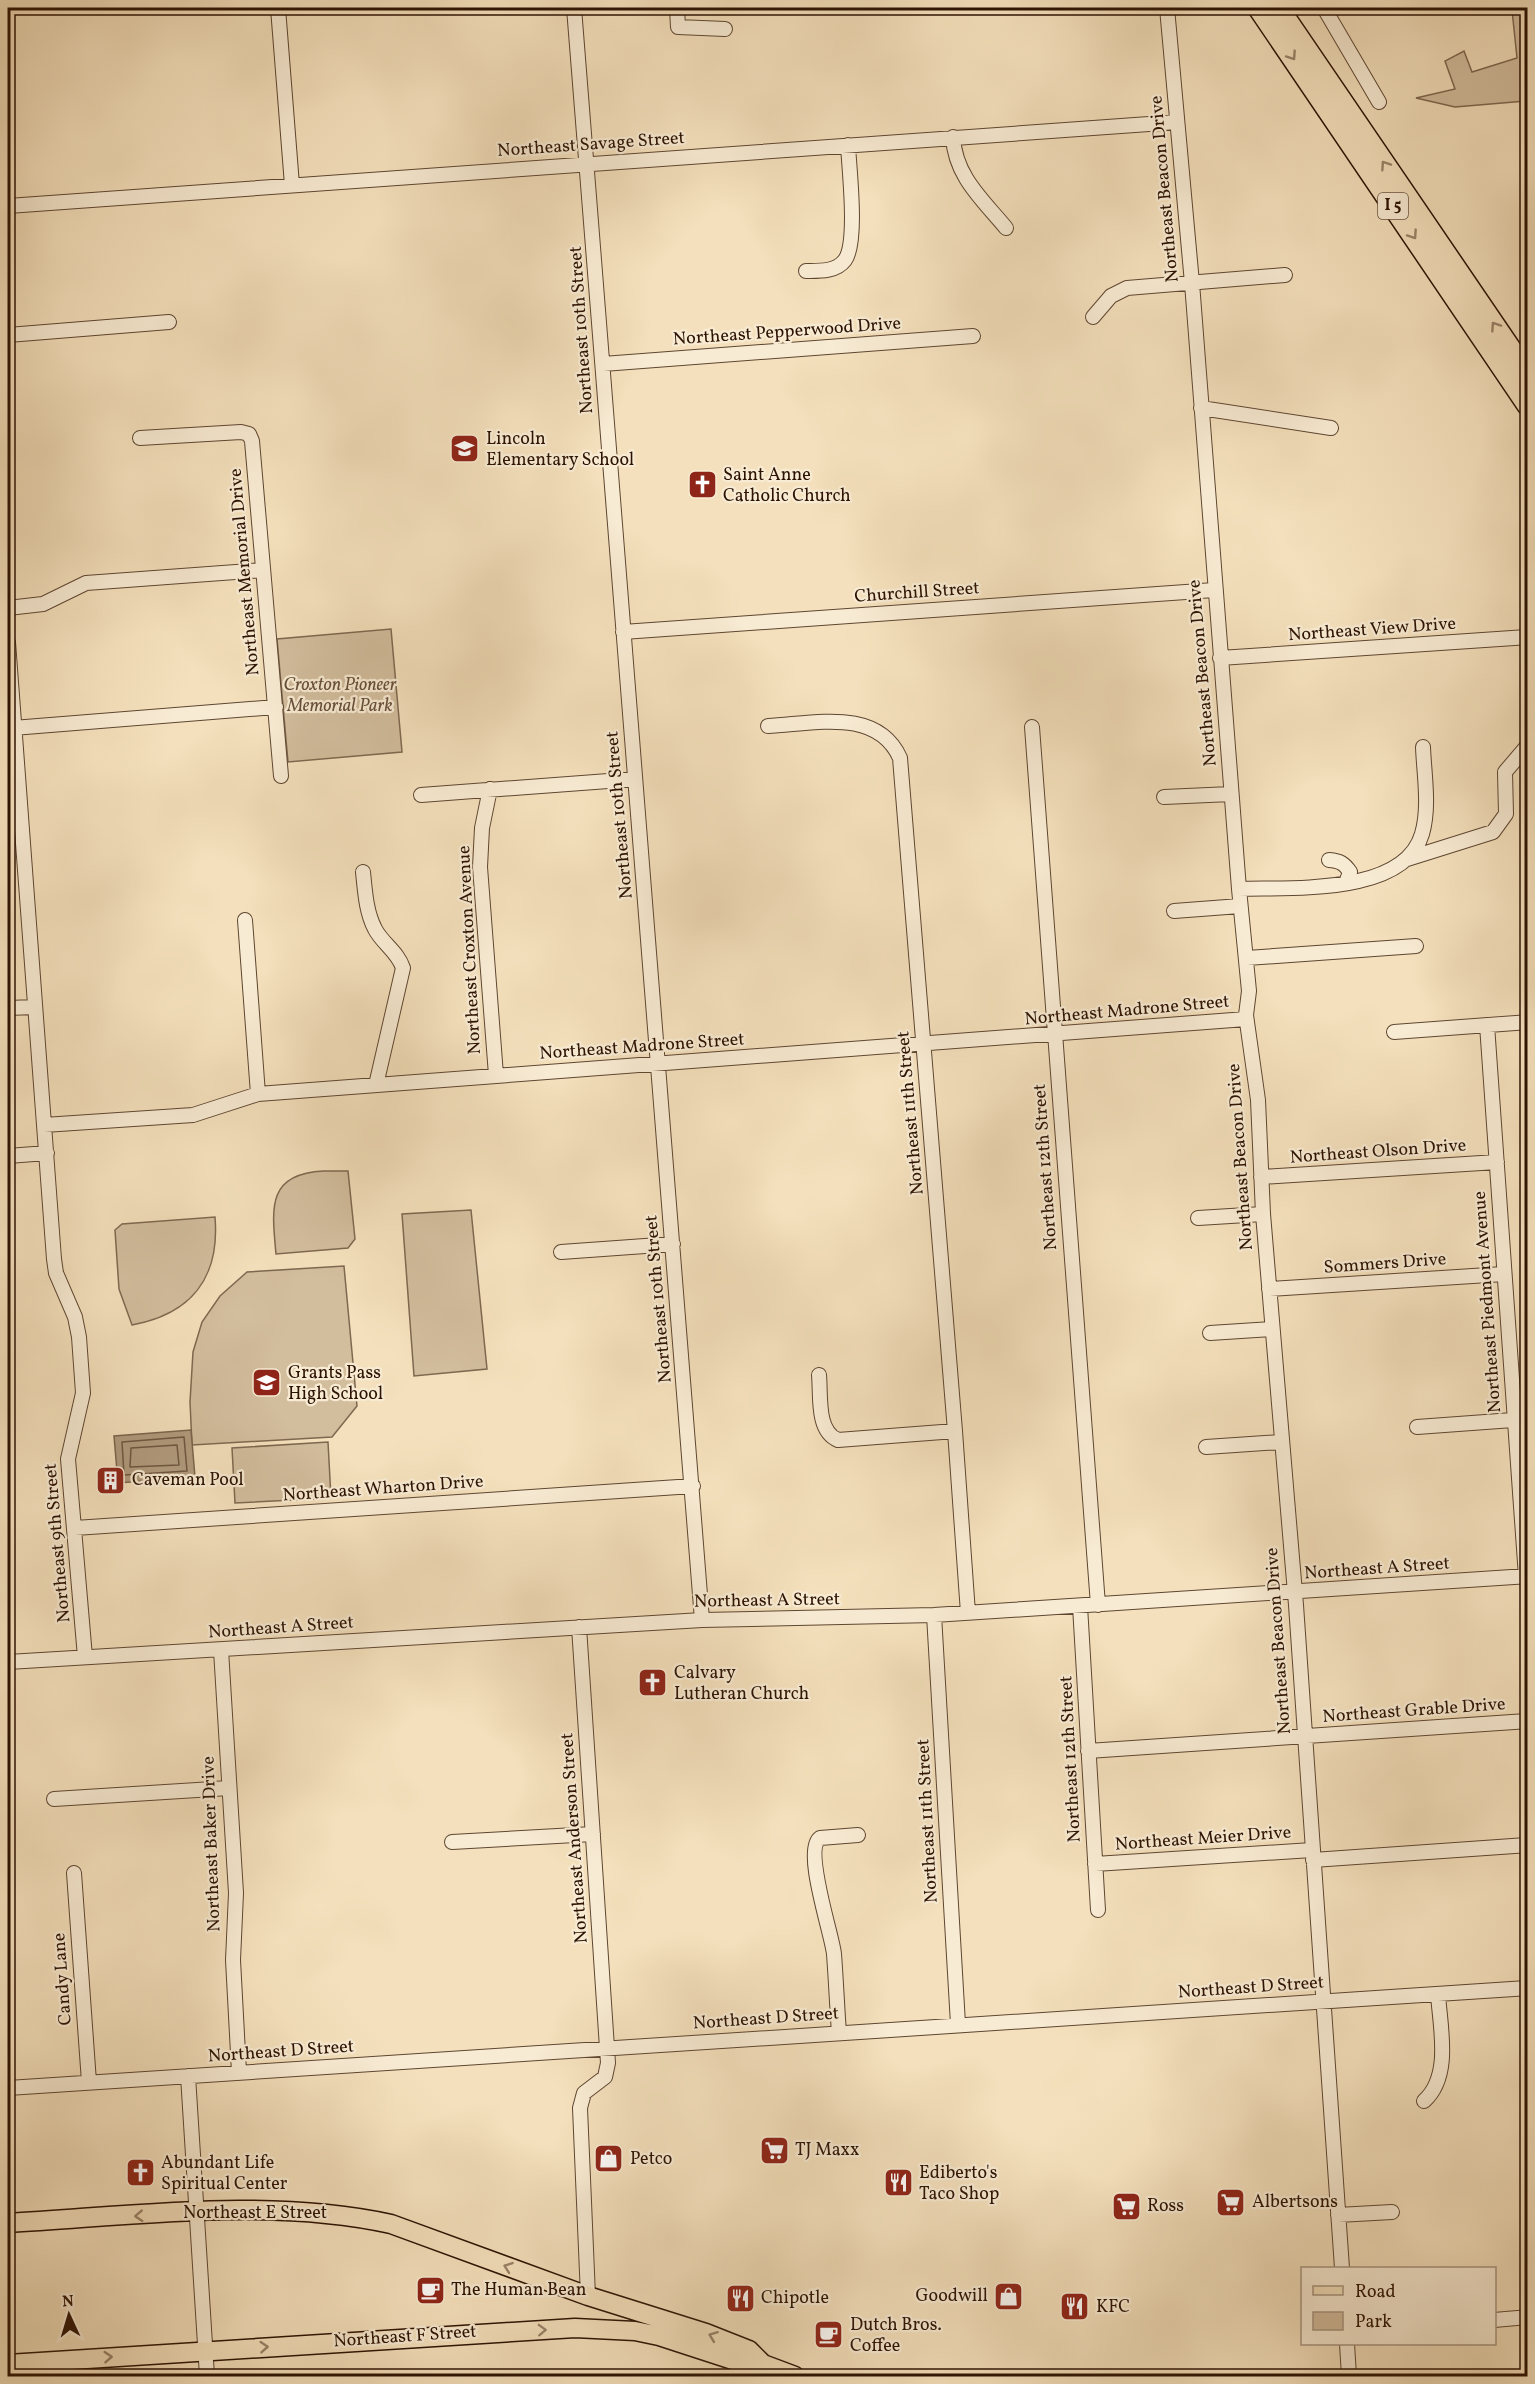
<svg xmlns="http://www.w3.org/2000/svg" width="1535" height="2384" viewBox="0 0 1535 2384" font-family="Vollkorn,serif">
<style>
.green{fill:#d2bd9d;stroke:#7f6850;stroke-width:1.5}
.water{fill:#b09a7d;stroke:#7b644c;stroke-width:1.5}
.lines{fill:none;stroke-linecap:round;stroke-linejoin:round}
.shore{stroke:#6e5640;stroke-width:1.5}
.minor-casing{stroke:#5e4631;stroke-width:16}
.major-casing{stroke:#2c1203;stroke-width:21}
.highway-casing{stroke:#2c1203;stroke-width:24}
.minor{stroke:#f8ebd3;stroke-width:14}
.major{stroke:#f4e0bc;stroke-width:18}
.highway{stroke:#f4e0bc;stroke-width:21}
.oneway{stroke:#9a8369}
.labels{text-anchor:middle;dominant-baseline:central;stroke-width:4.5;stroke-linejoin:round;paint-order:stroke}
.shield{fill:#f8ebd3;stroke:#695341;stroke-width:1.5}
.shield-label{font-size:16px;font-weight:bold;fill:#2c1203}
.street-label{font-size:18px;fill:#2c1203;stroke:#f8ebd3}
.poi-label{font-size:18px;fill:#2c1203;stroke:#f8ebd3;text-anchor:start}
.park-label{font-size:18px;font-style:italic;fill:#664e39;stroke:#f8ebd3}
</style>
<rect width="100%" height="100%" fill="#f4e0bc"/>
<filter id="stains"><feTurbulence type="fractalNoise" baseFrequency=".00333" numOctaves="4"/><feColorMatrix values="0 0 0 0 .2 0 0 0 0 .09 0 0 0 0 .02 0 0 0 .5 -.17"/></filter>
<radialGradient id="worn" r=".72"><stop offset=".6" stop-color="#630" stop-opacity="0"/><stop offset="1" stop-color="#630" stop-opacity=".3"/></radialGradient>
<!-- green -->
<path class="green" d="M1507,8H1527V101L1455,107L1416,98L1455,89L1445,61L1464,51L1472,72L1517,58L1512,10Z
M391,629L402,752L288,762L277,639Z
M323,1171H348L355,1239L348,1248L276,1254C272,1209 266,1174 323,1171Z
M471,1210L487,1369L414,1376L402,1214Z
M215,1217C220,1278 191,1314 132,1325L119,1289L115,1230L122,1224Z
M344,1266L357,1406L332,1437L192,1445L190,1402L193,1352L202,1322L220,1296L247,1272Z
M328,1442L331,1498L235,1503L232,1448Z"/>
<!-- water -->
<path class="water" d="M191,1430L195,1477L118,1483L114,1436Z"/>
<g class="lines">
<!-- shore -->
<path class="shore" d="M184,1437L187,1471L124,1475L122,1442Z
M177,1445L179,1465L130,1467L131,1448Z"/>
<defs>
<path id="minor" d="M278,8L292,185
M574,8L702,1620
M677,8L678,27L725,29
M1167,8L1192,283L1239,889L1249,991L1246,1015L1258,1100L1263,1214L1296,1605L1342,2268
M1324,8L1379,102
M953,137C955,176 982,199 1006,228
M8,206L1177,122
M806,271C819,271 836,272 845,260C858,242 849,168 848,145
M1093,317L1111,296L1127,288L1285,275
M8,335L169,322
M603,364L973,336
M1201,408L1331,428
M140,438L241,432L249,434L252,441L281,776
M8,608L43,604L86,583L263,570
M623,632L1214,590
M8,642L54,1259L56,1273L75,1317L79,1337L83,1393L68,1459L85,1657
M1220,658L1528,637
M768,726C813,724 877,707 900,758L955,1431L968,1613
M1032,727L1098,1605
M13,728L276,707
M490,789L482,828L480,867L496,1075
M421,795L635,779
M1164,797L1231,794
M1407,859L1493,832L1506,814L1505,772L1528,745
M1329,860C1340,861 1344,863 1350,872L1346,883
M363,872C365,891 366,912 375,929C382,943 398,952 403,968L376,1085
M1239,889C1290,887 1404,896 1422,834C1430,807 1424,774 1423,747
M1174,911L1240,906
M245,920L258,1094
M1247,958L1416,946
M8,1008L35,1007
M1487,1025L1526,1577
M1394,1032L1528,1022
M44,1125L193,1115L258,1094L1246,1019
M8,1156L47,1153
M1261,1177L1497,1162
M1198,1218L1263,1214
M561,1252L673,1244
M1269,1289L1504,1274
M1210,1333L1272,1329
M819,1375C821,1395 816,1431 838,1440L955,1431
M1417,1427L1513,1420
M1206,1447L1281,1442
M75,1528L693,1486
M1080,1606L1098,1910
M934,1615L958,2024
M579,1627L608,2063L605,2077L584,2093L580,2108L588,2296
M221,1650L236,1893L233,1960L239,2072
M8,1662L702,1620L934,1615L1528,1576
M1088,1751L1528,1721
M54,1799L229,1788
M452,1842L593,1834
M1313,1860L1528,1845
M1095,1864L1312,1850
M74,1873L89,2082
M839,2033C837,2006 836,1980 834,1954C832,1934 803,1850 820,1838L858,1835
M188,2076L207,2376
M8,2088L1528,1988
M1424,2101C1452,2076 1440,2027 1438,1994
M1338,2215L1392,2212
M1494,2320L1528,2317
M1347,2344L1349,2376"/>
<path id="major" d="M8,2223C133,2216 267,2197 391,2224L588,2296L706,2333L749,2350L763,2364
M8,2364L575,2328L635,2331L659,2336L745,2364H763L795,2376"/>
<path id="highway" d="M1259,8L1528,405
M1278,8L1528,375"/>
</defs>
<!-- minor casing -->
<use href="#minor" class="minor-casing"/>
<!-- major casing -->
<use href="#major" class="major-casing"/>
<!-- highway casing -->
<use href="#highway" class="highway-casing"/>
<!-- minor -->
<use href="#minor" class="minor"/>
<!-- major -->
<use href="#major" class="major"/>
<!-- highway -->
<use href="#highway" class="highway"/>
</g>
<!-- one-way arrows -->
<defs><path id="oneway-chevron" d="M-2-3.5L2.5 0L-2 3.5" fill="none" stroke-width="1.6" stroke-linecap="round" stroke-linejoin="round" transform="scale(1.5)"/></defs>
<g class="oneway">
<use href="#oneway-chevron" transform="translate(1292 56) rotate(56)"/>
<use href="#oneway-chevron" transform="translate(1385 165) rotate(-124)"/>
<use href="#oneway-chevron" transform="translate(1413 235) rotate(56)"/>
<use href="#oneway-chevron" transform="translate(1495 326) rotate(-124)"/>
<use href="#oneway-chevron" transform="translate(139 2216) rotate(177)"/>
<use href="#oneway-chevron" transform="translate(508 2267) rotate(-160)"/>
<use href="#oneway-chevron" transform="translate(542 2330) rotate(-2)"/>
<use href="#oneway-chevron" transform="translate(713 2336) rotate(-159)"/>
<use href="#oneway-chevron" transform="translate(264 2347) rotate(-4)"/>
<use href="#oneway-chevron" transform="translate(108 2357) rotate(-4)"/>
</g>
<!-- icons -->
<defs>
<symbol id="school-square" viewBox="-11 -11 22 22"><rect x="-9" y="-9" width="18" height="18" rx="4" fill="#8f2418" stroke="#f8ebd3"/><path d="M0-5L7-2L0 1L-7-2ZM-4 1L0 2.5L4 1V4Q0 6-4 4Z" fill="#fff"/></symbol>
<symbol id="church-square" viewBox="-11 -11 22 22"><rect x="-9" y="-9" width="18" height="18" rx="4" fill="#8f2418" stroke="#f8ebd3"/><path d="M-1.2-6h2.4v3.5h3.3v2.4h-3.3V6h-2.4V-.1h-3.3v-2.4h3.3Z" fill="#fff"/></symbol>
<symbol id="building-square" viewBox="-11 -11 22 22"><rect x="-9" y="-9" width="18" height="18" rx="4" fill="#8f2418" stroke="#f8ebd3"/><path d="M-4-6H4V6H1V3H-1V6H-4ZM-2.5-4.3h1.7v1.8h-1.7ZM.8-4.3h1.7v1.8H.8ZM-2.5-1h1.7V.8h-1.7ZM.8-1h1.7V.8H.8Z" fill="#fff"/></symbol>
<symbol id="supermarket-square" viewBox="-11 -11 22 22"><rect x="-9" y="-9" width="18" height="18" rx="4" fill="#8f2418" stroke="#f8ebd3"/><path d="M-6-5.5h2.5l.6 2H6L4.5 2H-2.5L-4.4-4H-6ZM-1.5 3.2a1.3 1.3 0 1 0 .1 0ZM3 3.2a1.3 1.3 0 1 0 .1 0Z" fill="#fff"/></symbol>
<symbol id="shop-square" viewBox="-11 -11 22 22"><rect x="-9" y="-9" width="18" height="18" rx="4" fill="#8f2418" stroke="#f8ebd3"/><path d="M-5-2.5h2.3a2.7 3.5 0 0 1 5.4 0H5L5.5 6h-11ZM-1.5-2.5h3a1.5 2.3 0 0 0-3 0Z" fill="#fff"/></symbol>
<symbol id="restaurant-square" viewBox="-11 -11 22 22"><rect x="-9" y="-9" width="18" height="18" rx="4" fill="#8f2418" stroke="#f8ebd3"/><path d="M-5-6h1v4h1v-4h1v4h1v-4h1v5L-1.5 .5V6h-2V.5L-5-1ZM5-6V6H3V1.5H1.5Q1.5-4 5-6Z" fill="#fff"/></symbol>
<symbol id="cafe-square" viewBox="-11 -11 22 22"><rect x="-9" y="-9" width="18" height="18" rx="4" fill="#8f2418" stroke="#f8ebd3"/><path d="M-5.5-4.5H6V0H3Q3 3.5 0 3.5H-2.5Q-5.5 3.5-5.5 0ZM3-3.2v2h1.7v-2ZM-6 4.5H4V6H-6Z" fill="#fff"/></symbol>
</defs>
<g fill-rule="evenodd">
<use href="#school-square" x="448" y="432" width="33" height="33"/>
<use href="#church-square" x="686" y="468" width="33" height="33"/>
<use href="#school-square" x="250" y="1366" width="33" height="33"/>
<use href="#building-square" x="94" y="1464" width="33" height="33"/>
<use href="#church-square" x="636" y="1666" width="33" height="33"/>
<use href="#supermarket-square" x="758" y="2134" width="33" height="33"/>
<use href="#shop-square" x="592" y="2142" width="33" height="33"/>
<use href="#church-square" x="124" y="2156" width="33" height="33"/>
<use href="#restaurant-square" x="882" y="2166" width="33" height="33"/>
<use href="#supermarket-square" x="1214" y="2186" width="33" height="33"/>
<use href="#supermarket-square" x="1110" y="2190" width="33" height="33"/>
<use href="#cafe-square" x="414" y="2274" width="33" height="33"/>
<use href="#shop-square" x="992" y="2280" width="33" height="33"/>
<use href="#restaurant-square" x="724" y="2282" width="33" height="33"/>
<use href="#restaurant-square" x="1058" y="2290" width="33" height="33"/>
<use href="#cafe-square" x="812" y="2318" width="33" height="33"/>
</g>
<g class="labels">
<!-- shield labels -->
<rect class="shield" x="1378" y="193" width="30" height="26" rx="4.5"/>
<g class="shield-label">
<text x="1393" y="206">I 5</text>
</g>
<!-- street labels -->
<g class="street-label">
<text transform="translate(591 145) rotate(-4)">Northeast Savage Street</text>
<text transform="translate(1165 189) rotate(-95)">Northeast Beacon Drive</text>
<text transform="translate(582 330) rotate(-94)">Northeast 10th Street</text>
<text transform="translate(787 332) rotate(-4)">Northeast Pepperwood Drive</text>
<text transform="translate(245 572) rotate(-95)">Northeast Memorial Drive</text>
<text transform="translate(917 593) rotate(-4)">Churchill Street</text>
<text transform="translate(1372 630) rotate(-4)">Northeast View Drive</text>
<text transform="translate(1203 673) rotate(-95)">Northeast Beacon Drive</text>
<text transform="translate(620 815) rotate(-95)">Northeast 10th Street</text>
<text transform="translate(470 950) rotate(-93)">Northeast Croxton Avenue</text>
<text transform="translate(1127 1011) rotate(-5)">Northeast Madrone Street</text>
<text transform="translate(642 1047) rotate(-4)">Northeast Madrone Street</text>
<text transform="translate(911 1113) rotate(-95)">Northeast 11th Street</text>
<text transform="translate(1378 1152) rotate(-4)">Northeast Olson Drive</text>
<text transform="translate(1241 1157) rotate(-94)">Northeast Beacon Drive</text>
<text transform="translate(1046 1167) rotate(-94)">Northeast 12th Street</text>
<text transform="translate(1385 1264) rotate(-4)">Sommers Drive</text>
<text transform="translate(659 1299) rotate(-95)">Northeast 10th Street</text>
<text transform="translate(1488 1302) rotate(-94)">Northeast Piedmont Avenue</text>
<text transform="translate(383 1489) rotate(-4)">Northeast Wharton Drive</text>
<text transform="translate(58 1543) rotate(-95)">Northeast 9th Street</text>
<text transform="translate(1377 1569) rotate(-4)">Northeast A Street</text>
<text transform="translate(767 1601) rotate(-1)">Northeast A Street</text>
<text transform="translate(281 1628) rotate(-4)">Northeast A Street</text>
<text transform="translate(1279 1641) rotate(-94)">Northeast Beacon Drive</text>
<text transform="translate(1414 1711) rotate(-4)">Northeast Grable Drive</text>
<text transform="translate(1071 1759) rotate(-93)">Northeast 12th Street</text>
<text transform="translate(928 1821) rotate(-93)">Northeast 11th Street</text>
<text transform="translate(575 1838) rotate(-94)">Northeast Anderson Street</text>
<text transform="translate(1203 1839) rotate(-4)">Northeast Meier Drive</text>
<text transform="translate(212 1844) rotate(-92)">Northeast Baker Drive</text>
<text transform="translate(63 1979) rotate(-94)">Candy Lane</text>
<text transform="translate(1251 1988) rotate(-4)">Northeast D Street</text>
<text transform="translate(766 2019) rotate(-4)">Northeast D Street</text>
<text transform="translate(281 2052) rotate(-4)">Northeast D Street</text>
<text x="255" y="2213">Northeast E Street</text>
<text transform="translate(405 2337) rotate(-4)">Northeast F Street</text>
</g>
<!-- poi labels -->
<g class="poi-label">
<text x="486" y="439">Lincoln<tspan x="486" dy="21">Elementary School</tspan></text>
<text x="723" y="475">Saint Anne<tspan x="723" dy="21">Catholic Church</tspan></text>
<text x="288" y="1373">Grants Pass<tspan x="288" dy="21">High School</tspan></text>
<text x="132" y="1480">Caveman Pool</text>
<text x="674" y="1673">Calvary<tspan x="674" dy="21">Lutheran Church</tspan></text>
<text x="795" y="2150">TJ Maxx</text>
<text x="630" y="2159">Petco</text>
<text x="161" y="2163">Abundant Life<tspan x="161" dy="21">Spiritual Center</tspan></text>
<text x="919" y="2173">Ediberto's<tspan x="919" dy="21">Taco Shop</tspan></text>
<text x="1252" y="2202">Albertsons</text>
<text x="1147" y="2206">Ross</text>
<text x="451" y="2290">The Human Bean</text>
<text x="988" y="2296" text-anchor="end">Goodwill</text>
<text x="761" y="2298">Chipotle</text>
<text x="1096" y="2307">KFC</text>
<text x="850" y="2325">Dutch Bros.<tspan x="850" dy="21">Coffee</tspan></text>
</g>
<!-- park labels -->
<g class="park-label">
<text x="340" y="685">Croxton Pioneer<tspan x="340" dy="21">Memorial Park</tspan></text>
</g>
</g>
<!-- margin -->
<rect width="1535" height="2384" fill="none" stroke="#f4e0bc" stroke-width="30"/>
<rect x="9" y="9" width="1517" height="2366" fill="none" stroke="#2c1203" stroke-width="3"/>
<rect x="15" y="15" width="1505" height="2354" fill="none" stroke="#2c1203" stroke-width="1.5"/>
<!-- legend -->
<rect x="1301" y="2267" width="195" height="78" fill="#f8ebd3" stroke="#a69480" stroke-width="1.5"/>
<rect x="1313" y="2286" width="30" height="9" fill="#f4e0bc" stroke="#a69480" stroke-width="1.5"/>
<text x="1355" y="2297" font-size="18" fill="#2c1203">Road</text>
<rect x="1313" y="2312" width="30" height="18" fill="#d2bd9d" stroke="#a69480" stroke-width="1.5"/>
<text x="1355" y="2327" font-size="18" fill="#2c1203">Park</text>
<!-- north arrow -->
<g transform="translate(69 2315) rotate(356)" stroke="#f8ebd3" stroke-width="4.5" paint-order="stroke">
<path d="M0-4.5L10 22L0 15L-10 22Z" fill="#2c1203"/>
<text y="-9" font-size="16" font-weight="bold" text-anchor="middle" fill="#2c1203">N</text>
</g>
<rect width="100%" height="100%" filter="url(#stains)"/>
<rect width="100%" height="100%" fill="url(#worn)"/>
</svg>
